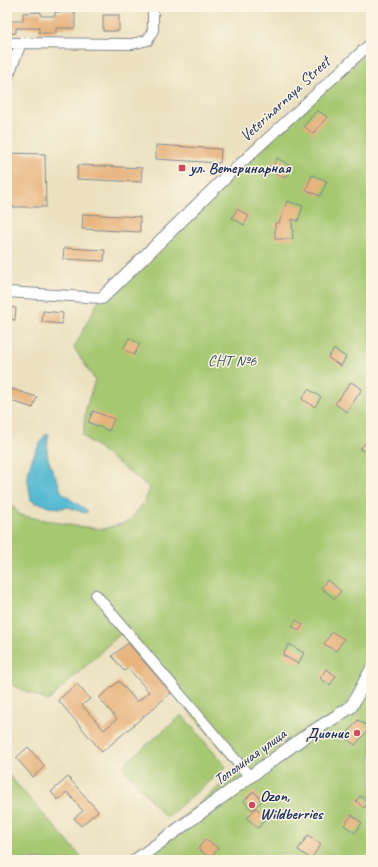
<svg xmlns="http://www.w3.org/2000/svg" width="378" height="867" viewBox="0 0 378 867" font-family="Caveat,sans-serif">
<style>
.green{fill:#a6c871;stroke:#607c68}
.water{fill:#54bad2;stroke:#387498}
.building{fill:#e7b47e}
.lines{fill:none;stroke-linecap:round;stroke-linejoin:round}
.minor-casing{stroke:#83888e;stroke-width:12}
.tertiary-casing{stroke:#83888e;stroke-width:14}
.minor{stroke:#fff;stroke-width:10}
.tertiary{stroke:#fff;stroke-width:12}
.poi-dot{fill:#d1495b;stroke:#fcf5e5;stroke-width:1.5}
.labels{text-anchor:middle;dominant-baseline:central;stroke-width:3;stroke-linejoin:round;paint-order:stroke}
.street-label{font-size:16px;fill:#1b2f5e;stroke:#fcf5e5}
.poi-label{font-size:16px;font-weight:bold;fill:#1b2f5e;stroke:#fcf5e5;text-anchor:start}
.park-label{font-size:16px;fill:#3e5563;stroke:#fcf5e5}
</style>
<rect width="100%" height="100%" fill="#fcf5e5"/>
<filter id="ink" filterUnits="userSpaceOnUse"><feTurbulence type="fractalNoise" baseFrequency=".025" numOctaves="2"/><feDisplacementMap in="SourceGraphic" scale="8" xChannelSelector="R" yChannelSelector="G"/><feConvolveMatrix kernelMatrix="1 2 1 2 8 2 1 2 1" color-interpolation-filters="sRGB"/></filter>
<filter id="wash" filterUnits="userSpaceOnUse"><feTurbulence type="fractalNoise" baseFrequency=".012" numOctaves="4" result="noise"/><feDisplacementMap in="SourceGraphic" scale="16" xChannelSelector="R" yChannelSelector="G"/><feGaussianBlur stdDeviation="0.9" result="paint"/><feColorMatrix in="noise" values="0 0 0 0 0 0 0 0 0 0 0 0 0 0 0 0 0 1.4 0 .05"/><feComposite in="paint" operator="in"/></filter>
<g filter="url(#wash)">
<rect width="100%" height="100%" fill="#ebe1bf"/>
<!-- green -->
<path class="green" d="M371,47V860H131L240,769L121,633L48,701L7,683V499L20,515L75,526L103,529L128,522L144,503L150,488L83,436L86,408L95,380L74,348L101,296Z
M182,715L226,767L166,818L122,766Z
M7,773L84,860H7Z"/>
<!-- water -->
<path class="water" d="M46,434H49C45,455 47,460 57,479C60,485 59,491 65,495C72,502 81,505 88,511L85,513L68,507L62,508L48,507L43,504L35,503L31,500C30,494 29,488 28,482C27,465 37,447 46,434Z"/>
<g id="blocks">
<!-- building -->
<path class="building" d="M41,12V16H55V12H75V28H56V33H39V28H16V33L7,34V21H23V13Z
M103,15H119V31H103Z
M317,110L327,117L313,134L304,126Z
M156,145L221,149L220,163L156,159Z
M7,153L45,154L46,207H7Z
M277,158L291,166L285,178L270,171Z
M78,165L142,168L141,182L77,179Z
M312,175L327,181L320,196L306,190Z
M287,201L303,206L298,221L292,219L293,239H275V223H279Z
M237,209L249,216L244,225L232,218Z
M83,214L140,217V232L82,229Z
M64,248L105,250L104,261L63,259Z
M7,307L16,308L15,320L7,319Z
M43,311L63,313L62,324L42,322Z
M129,338L140,344L134,355L123,349Z
M334,349L346,357L341,366L328,358Z
M351,382L362,389L347,412L335,404Z
M12,389L37,397L33,408L8,400Z
M308,389L321,397L315,407L302,399Z
M93,411L114,419L109,431L88,422Z
M371,435V457L360,449Z
M327,580L341,591L335,599L321,588Z
M296,620L303,625L299,631L292,626Z
M332,632L344,639L336,651L324,644Z
M128,643L171,693L102,752L58,700L77,684L90,699L82,705L104,730L117,719L99,698L119,681L137,702L149,692L128,668L124,671L112,656Z
M289,644L304,653L298,664L283,655Z
M326,669L336,676L330,685L320,678Z
M358,720L370,728L355,745L344,737Z
M28,747L45,766L33,777L16,758Z
M68,777L98,811L81,826L74,818L83,811L67,792L58,800L51,792Z
M254,791L262,801L252,810L244,801Z
M360,796L368,802L364,808L356,801Z
M256,808L267,817L258,828L247,818Z
M352,815L362,823L355,833L344,825Z
M308,835L321,844L311,859L298,850Z
M205,839L218,848L211,858L198,849Z"/>
</g>
</g>
<g filter="url(#ink)">
<use href="#blocks" fill-opacity="0" stroke="#83888e" stroke-width="1"/>
<g class="lines">
<defs>
<path id="minor" d="M7,43L132,44L148,40L153,30V7
M7,79L21,43
M225,178L371,43
M7,292L102,298
M96,595L250,777"/>
<path id="tertiary" d="M102,298L225,178
M136,860L304,737L351,707L371,670"/>
</defs>
<!-- minor casing -->
<use href="#minor" class="minor-casing"/>
<!-- tertiary casing -->
<use href="#tertiary" class="tertiary-casing"/>
<!-- minor -->
<use href="#minor" class="minor"/>
<!-- tertiary -->
<use href="#tertiary" class="tertiary"/>
</g>
</g>
<!-- markers -->
<g class="poi-dot">
<rect x="178" y="164" width="8" height="8" rx="2"/>
<circle cx="357" cy="733" r="4"/>
<circle cx="252" cy="805" r="4"/>
</g>
<g class="labels">
<!-- street labels -->
<g class="street-label">
<text transform="translate(285 99) rotate(-43)">Veterinarnaya Street</text>
<text transform="translate(250 757) rotate(-36)">Тополиная улица</text>
</g>
<!-- poi labels -->
<g class="poi-label">
<text x="190" y="168">ул. Ветеринарная</text>
<text x="349" y="733" text-anchor="end">Дионис</text>
<text x="260" y="796">Ozon,<tspan x="260" dy="18">Wildberries</tspan></text>
</g>
<!-- park labels -->
<g class="park-label">
<text x="232" y="361">СНТ №6</text>
</g>
</g>
<!-- margin -->
<rect width="378" height="867" fill="none" stroke="#fcf5e5" stroke-width="24"/>
</svg>
